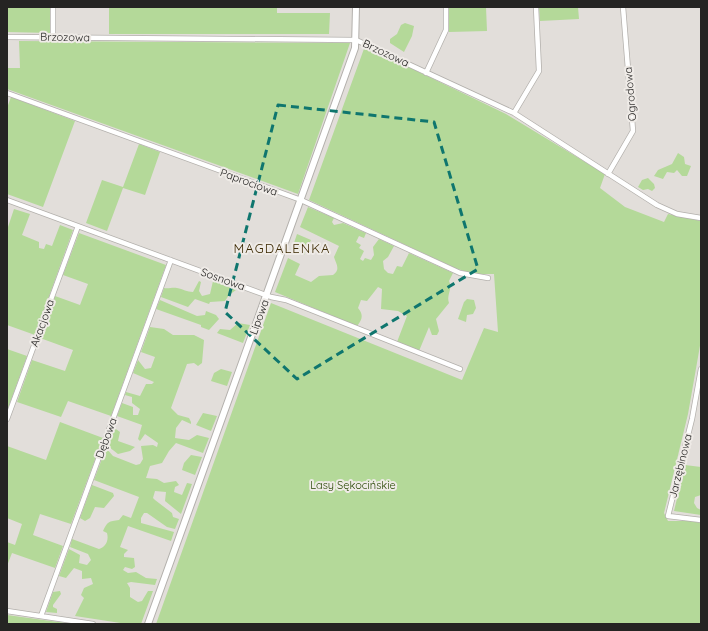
<svg xmlns="http://www.w3.org/2000/svg" width="708" height="631" viewBox="0 0 708 631" font-family="Quicksand,sans-serif">
<style>
.green{fill:#b4d999}
.lines{fill:none;stroke-linecap:round;stroke-linejoin:round}
.minor-casing{stroke:#b3b0ac;stroke-width:6}
.tertiary-casing{stroke:#b3b0ac;stroke-width:8}
.minor{stroke:#fff;stroke-width:4.5}
.tertiary{stroke:#fff;stroke-width:6}
.marked{fill:none;stroke:#0f766e;stroke-width:3;stroke-dasharray:8 5;stroke-linejoin:round}
.labels{text-anchor:middle;dominant-baseline:central;stroke-width:4;stroke-linejoin:round;paint-order:stroke}
.street-label{font-size:11px;fill:#252423;stroke:#efebe7}
.park-label{font-size:11px;fill:#264600;stroke:#efebe7}
.quarter-label{font-size:13px;letter-spacing:1px;fill:#3b2801;stroke:#efebe7}
</style>
<rect width="100%" height="100%" fill="#e2deda"/>
<!-- green -->
<path class="green" d="M7,7H51V33L7,32Z
M109,7H277V13H330L329,34H109Z
M448,7H486L487,31L449,32Z
M539,7H578L579,19L540,21Z
M405,23L414,26L412,36L404,52L390,43V39L397,34L401,25Z
M19,41L350,43L298,194L7,89V68H20Z
M365,46L506,114L605,174L600,188L625,207L664,222L668,214L701,221V340L688,414L664,513L668,521H691L701,523V624H156L271,303L462,380L484,328L498,332L494,274H473L455,268L309,200Z
M11,97L75,121L43,207L7,194V108Z
M139,144L160,152L145,195L123,188L107,231L86,223L102,180L123,187Z
M678,153L684,157L685,164L691,166L687,176H682L677,170L674,173L667,172L663,179L654,176L658,170L672,164Z
M648,178L654,184L655,188L652,191L648,189L643,190L638,187L642,180Z
M308,207L334,218L332,222L334,225L343,223L366,233L364,238L359,236L356,242L361,245L359,248L364,251L360,259L363,261L365,258L371,260L374,255L373,247L379,239L394,246L388,257L383,261L384,269L388,273L393,274L397,266L402,267L409,253L453,273L449,281C453,290 446,294 449,303L436,319L439,331L437,335H432L429,327L419,351L397,342L407,316L398,311L381,309L382,289L378,287L367,301L361,300L358,308C364,315 362,320 357,326L275,292L288,258L300,264L295,275L311,282L319,276L333,275C341,269 336,264 334,257L339,246L300,227Z
M14,209L30,214L22,235L39,242V248L44,249L46,244L52,246L60,225L73,230L35,335L7,325V230Z
M79,233L166,265L111,416L68,401L61,417L17,402L32,360L65,371L73,350L40,338L55,296L80,305L88,284L63,275Z
M297,234L311,240L304,255L292,249Z
M199,281L201,282L199,291L202,296L210,294L213,281L236,290L229,295L225,301L210,302L209,304L195,299L188,307L161,297L164,288C169,289 172,287 177,288C183,289 187,292 193,292Z
M467,299L474,300L476,308L473,314L467,315L466,322L458,319L464,302Z
M160,300L197,316L205,315L206,311L216,315L219,319L209,330L201,327V325L156,309Z
M238,323L250,325L243,343L217,333L220,329L230,330Z
M150,327L164,329L173,335H194L204,340L202,363L198,366L194,363L187,364L171,408L178,415L189,418L191,422V424L182,420L176,428L175,438L189,440L197,435L209,438L203,453L176,443L169,451L162,463L150,466L146,478L157,479L164,483L176,481L179,485L175,487L174,492L182,495L187,483L192,484L181,514L165,501L166,492L155,491L153,498L155,500L172,513L173,517L179,519L175,529L167,527L147,513H144L141,518V523L174,532L171,541L128,526L120,547L128,550L124,554V557L134,558L135,567L132,569L125,567L123,570L128,573L136,572L146,578L157,579L155,585L131,582L127,583L130,588V597L138,602L142,601L148,591H153L141,624H127L75,616L84,598L81,595L84,588L93,584L91,578L82,579V571L74,568L66,578L59,576L69,549L80,555L79,563L87,565L91,560L88,554L70,547L72,539L99,549C106,547 109,540 107,533L103,531C107,522 109,521 119,520L123,515L131,518L139,497L94,480L106,448L113,456L136,465L140,464L143,459L141,446L153,445L157,447L158,443L145,434L140,441L138,439L142,425L117,416L122,403L133,407V415H138L140,409L132,403V397L125,395L126,392L140,396L146,384H152L154,382L133,373L138,360L145,369L151,368L155,357L141,352Z
M7,349L27,356L7,411Z
M221,369L232,372L227,386L211,381L214,373Z
M203,413L217,416L211,431L196,425Z
M60,422L103,438L71,524L40,514L33,535L63,546L55,568L12,553L7,566V542L15,545L22,524L7,518V446L46,460Z
M113,427L120,432L118,441L135,447L130,451L118,454L109,447L108,442Z
M191,455L202,457L195,475L182,470L184,463Z
M685,465L701,467V495L695,497L694,503L697,508L701,510V515L674,511Z
M92,485L113,493L114,496L104,508L95,507L90,518L85,521L80,518Z
M60,591L61,594L53,605V607L57,609V613L46,612L53,592Z
M7,615L73,624H7Z"/>
<g class="lines">
<defs>
<path id="minor" d="M7,37L356,40L514,113L657,205L677,214L701,218
M53,37V7
M426,73L446,30V7
M7,93L301,200L460,273L488,278
M514,113L539,71L536,7
M608,174L633,131L623,7
M7,200L271,297L286,300L460,369
M701,369L692,419L668,516L701,520
M7,419L78,226
M7,611L93,624
M41,616L171,260"/>
<path id="tertiary" d="M148,624L355,48L356,7"/>
</defs>
<!-- minor casing -->
<use href="#minor" class="minor-casing"/>
<!-- tertiary casing -->
<use href="#tertiary" class="tertiary-casing"/>
<!-- minor -->
<use href="#minor" class="minor"/>
<!-- tertiary -->
<use href="#tertiary" class="tertiary"/>
</g>
<!-- marked area -->
<path class="marked" d="M278,105L434,122L478,269L297,379L225,312Z"/>
<g class="labels">
<!-- street labels -->
<g class="street-label">
<text transform="translate(65 37) rotate(1)">Brzozowa</text>
<text transform="translate(386 53) rotate(25)">Brzozowa</text>
<text transform="translate(630 94) rotate(-95)">Ogrodowa</text>
<text transform="translate(249 182) rotate(20)">Paprociowa</text>
<text transform="translate(223 279) rotate(20)">Sosnowa</text>
<text transform="translate(259 317) rotate(-70)">Lipowa</text>
<text transform="translate(42 323) rotate(-70)">Akacjowa</text>
<text transform="translate(106 438) rotate(-70)">Dębowa</text>
<text transform="translate(680 466) rotate(-76)">Jarzębinowa</text>
</g>
<!-- park labels -->
<g class="park-label">
<text x="353" y="485">Lasy Sękocińskie</text>
</g>
<!-- quarter labels -->
<g class="quarter-label">
<text x="282" y="248">MAGDALENKA</text>
</g>
</g>
<!-- border -->
<rect width="708" height="631" fill="none" stroke="#252423" stroke-width="16"/>
</svg>
